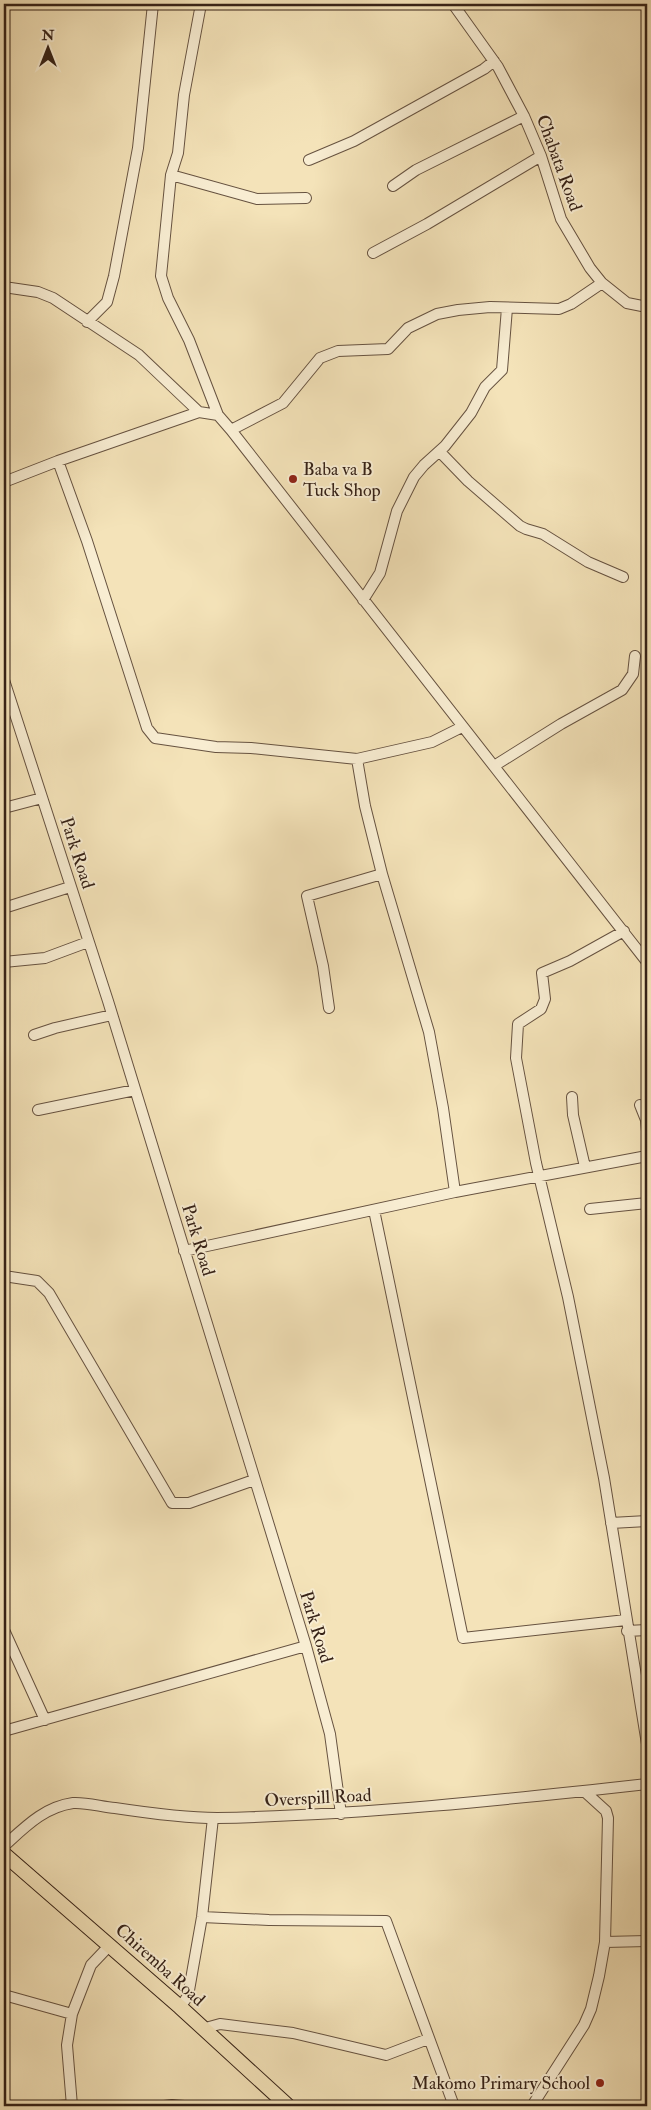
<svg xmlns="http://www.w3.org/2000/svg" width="651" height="2110" viewBox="0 0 651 2110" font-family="'IM FELL Double Pica',serif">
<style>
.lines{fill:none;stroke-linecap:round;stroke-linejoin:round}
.minor-casing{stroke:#665240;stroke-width:12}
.major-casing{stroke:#362217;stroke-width:16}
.minor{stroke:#f8edd2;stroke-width:10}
.major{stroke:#f4e3b9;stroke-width:14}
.poi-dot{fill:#8f2418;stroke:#f8edd2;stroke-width:2}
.labels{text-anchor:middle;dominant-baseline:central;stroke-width:4;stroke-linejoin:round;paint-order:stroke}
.street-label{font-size:18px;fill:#362217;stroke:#f8edd2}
.poi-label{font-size:18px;fill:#362217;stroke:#f8edd2;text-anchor:start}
</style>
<rect width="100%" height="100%" fill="#f4e3b9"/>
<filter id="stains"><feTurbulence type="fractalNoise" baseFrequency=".004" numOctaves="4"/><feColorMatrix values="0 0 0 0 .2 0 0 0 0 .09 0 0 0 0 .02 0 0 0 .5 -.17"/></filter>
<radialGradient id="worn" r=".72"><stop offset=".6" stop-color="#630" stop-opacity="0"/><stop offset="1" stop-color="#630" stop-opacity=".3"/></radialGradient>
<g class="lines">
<defs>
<path id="minor" d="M201,4L184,95L178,153L171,175L161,276L168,298L189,340L218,415
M307,4H308
M453,4L498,67L524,116L541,156L561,219L590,268L602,283
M309,160L354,141L484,69L494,61
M171,175L257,199L306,198
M393,186L416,170L524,116
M373,253L427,224L541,156
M4,287L38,292L53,298L139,355L199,412
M87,322L107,302L114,276L138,148L153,4
M231,430L283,403L320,358L338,351L388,349L408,328L437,314L458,310L490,307L559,309L571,304L602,283L627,303L647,307
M440,452L468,481L520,526L526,529L543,534L588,562L623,577
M58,461L87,541L147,728L155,738L216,747L251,748L357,759L432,742L462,727
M4,482L58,461L199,412L218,415L231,430L647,962
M363,600L380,573L397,511L414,477L424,465L445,446L471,413L485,387L502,370L507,308
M4,680L108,1001L306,1646L330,1734L341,1814
M357,759L365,806L382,874L429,1032L443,1108L455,1192
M494,766L561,724L622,690L633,674L635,656
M4,808L42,798
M7,907L70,887
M624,931L570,961L542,973L545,999L541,1009L518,1024L516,1058L536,1163L568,1297L604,1478L647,1744
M4,962L45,958L88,942
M329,1008L323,966L307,896L382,874
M34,1035L55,1028L112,1015
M572,1097L573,1115L585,1167
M640,1105L646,1120L647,1131
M38,1110L135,1090
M590,1209L647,1203
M374,1210L463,1638L626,1620
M184,1251L455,1192L647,1156
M4,1276L37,1281L49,1293L172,1503H189L254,1480
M611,1523L647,1521
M4,1630L45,1720
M627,1631L647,1630
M4,1731L306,1646
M4,1846C25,1827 44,1807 73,1803C86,1802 102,1807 115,1808C148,1813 183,1818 217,1818C361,1815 504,1800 647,1784
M202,1917L269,1920L386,1921L454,2106
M605,1942L647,1941
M4,1995L72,2014
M180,2007L188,1996L202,1917L213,1818
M202,2029L220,2024L293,2033L386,2055L428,2039
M59,2106L72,2105
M72,2106L67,2045L72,2014L91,1965L110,1945
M164,2106L172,2105L184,2106
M532,2106L584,2025L591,2009L599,1976L605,1942L608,1818L606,1811L584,1791"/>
<path id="major" d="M4,1854L180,2007L288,2106"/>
</defs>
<!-- minor casing -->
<use href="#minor" class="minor-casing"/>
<!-- major casing -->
<use href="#major" class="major-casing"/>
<!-- minor -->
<use href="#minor" class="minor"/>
<!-- major -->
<use href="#major" class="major"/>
</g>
<!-- markers -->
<g class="poi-dot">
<circle cx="293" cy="479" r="5"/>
<circle cx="600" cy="2083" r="5"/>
</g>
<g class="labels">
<!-- street labels -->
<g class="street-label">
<text transform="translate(559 163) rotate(70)">Chabata Road</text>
<text transform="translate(77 853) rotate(72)">Park Road</text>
<text transform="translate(198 1240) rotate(73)">Park Road</text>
<text transform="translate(316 1627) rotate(73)">Park Road</text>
<text transform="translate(318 1798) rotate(-3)">Overspill Road</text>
<text transform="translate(160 1965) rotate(42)">Chiremba Road</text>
</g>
<!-- poi labels -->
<g class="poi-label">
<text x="303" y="469">Baba va B<tspan x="303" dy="21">Tuck Shop</tspan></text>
<text x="590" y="2083" text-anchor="end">Makomo Primary School</text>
</g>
</g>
<!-- margin -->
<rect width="651" height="2110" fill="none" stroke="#f4e3b9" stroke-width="20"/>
<rect x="5" y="5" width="641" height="2100" fill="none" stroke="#362217" stroke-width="2.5"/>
<rect x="10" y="10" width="631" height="2090" fill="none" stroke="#362217"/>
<!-- north arrow -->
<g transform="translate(48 48)" stroke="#f8edd2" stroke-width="4" paint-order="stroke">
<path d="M0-4L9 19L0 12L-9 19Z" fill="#362217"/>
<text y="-8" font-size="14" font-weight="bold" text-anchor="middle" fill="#362217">N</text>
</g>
<rect width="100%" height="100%" filter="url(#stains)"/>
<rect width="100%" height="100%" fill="url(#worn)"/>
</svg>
